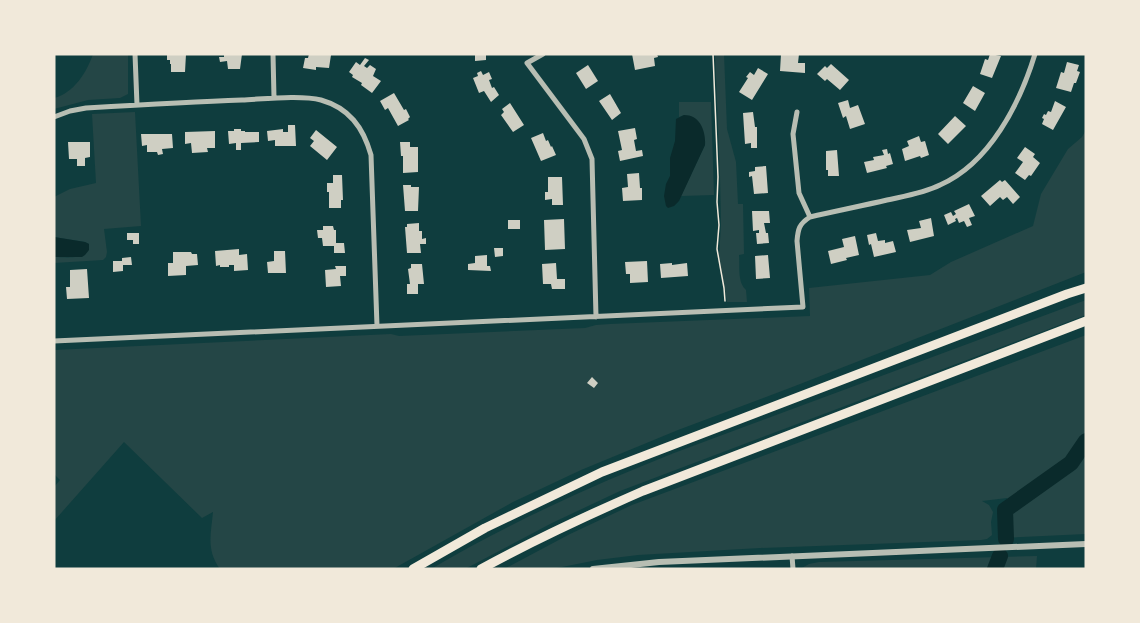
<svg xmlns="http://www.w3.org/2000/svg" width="1140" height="623" viewBox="0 0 1140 623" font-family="'Crimson Pro',serif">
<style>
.green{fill:#244646}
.water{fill:#0a2a2b}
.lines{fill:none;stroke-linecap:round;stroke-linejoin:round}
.river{stroke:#0a2a2b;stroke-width:16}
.building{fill:#cfcfc3}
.path{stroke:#f1e9da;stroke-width:1.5}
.minor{stroke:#b8beb3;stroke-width:5}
.tertiary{stroke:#b8beb3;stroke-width:6}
.motorway{stroke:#f1e9da;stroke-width:9}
</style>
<rect width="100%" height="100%" fill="#0f3d3e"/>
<!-- green -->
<path class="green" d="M93,54H128V94L120,98L88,100L54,109V98C74,93 87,72 93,54Z
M715,54H724L727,129L736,162L738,204H743L744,254L739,255C740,266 737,282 746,290L747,302H727L719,256L721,225L720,176Z
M679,102H711L714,195L681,196L705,145L684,115L679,117Z
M135,112L141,226L104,229L107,252L106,257L103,260L54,263V257C66,257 90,261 89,244L85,242L54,237V197L70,189L96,183L92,114Z
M1086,130V272L795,386L678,430L581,470L513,502L393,569H220C206,550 211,534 213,512L202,518L124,442L54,521V487L60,480L54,474V350L391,334L399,336L585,328L596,325L610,324L810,316L809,288L930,275L951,262L1033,226L1041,194L1068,149L1082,137Z
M1086,300V315L620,491L552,523L465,569H431C509,523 591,486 674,453Z
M1086,335V534L1002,538C996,527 1000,516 1011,509L1007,498L982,501L989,505L993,512L991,522L992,535L987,539L981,540L760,548L638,555L597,560L552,569H504L570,534L632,505Z
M1037,556L1036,569H800L809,564L819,562Z"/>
<!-- water -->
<path class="water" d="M684,115C700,115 706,131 705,145L679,201L674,206L668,208L666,206L664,196L666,184L670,176V158L675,141L676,119Z
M54,237L85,242L89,244V250L85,255L82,257H54Z"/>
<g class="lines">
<!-- river -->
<path class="river" d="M1006,539L1005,510L1071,463L1086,441
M995,569L1000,556"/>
</g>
<!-- building -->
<path class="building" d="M167,54H186L185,72H171V64H170V60H167Z
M224,54H242L240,69H228L227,61L220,62L219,57H224Z
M309,54L331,55L329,68L316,67V70L303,68L305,58H308Z
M475,54H486V60L475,61Z
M632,54H657L658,57L654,58L655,66L635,70Z
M781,54H799L798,63H805V73L780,71Z
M990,54L1001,56L992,78L980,74L985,59L988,60Z
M365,58L369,60L364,66L367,68L370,65L376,69L373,76L381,81L372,93L361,85L362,83L352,77L353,75L349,72L356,62L360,65Z
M1067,62L1079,65L1077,71L1080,72L1076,83H1074L1071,92L1056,88L1061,72L1064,73Z
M831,64L849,80L840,90L827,79L825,81L817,74L825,66L827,68Z
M588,65L598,81L586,89L576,73Z
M758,68L768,74L752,100L739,92L748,78L746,77L750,72L754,75Z
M481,71L483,75L489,72L492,79L489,80L492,88L494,87L499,95L491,102L484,91L479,93L473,78L478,76L477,73Z
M973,86L985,93L975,111L963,103Z
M394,93L404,110L406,109L410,117L408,119L409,120L398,126L388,108L385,110L380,101Z
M610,94L621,113L612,120L599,101Z
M848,100L850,108L858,105L865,124L850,129L846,116L843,118L838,103Z
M1055,101L1066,107L1053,130L1042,124L1044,119L1042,118L1044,114L1046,115L1048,111L1051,112Z
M510,103L524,125L513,132L501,115L504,112L502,109Z
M753,112L755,127H757V148H751V143L745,144L743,113Z
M955,116L966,126L948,144L938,134Z
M288,125H295L296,146H275V140L268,141L267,131L283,129V132H288Z
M635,128L637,139L634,140L636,151L642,150L643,156L620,161L618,151L622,150L618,131Z
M234,129H241V131H245V132H259V142L241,143V150H236V143L229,144L228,131H234Z
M316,130L337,147L327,160L310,146L314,141L310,138Z
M215,131V148H207L208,152L192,153L191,143L185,144V132Z
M543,133L546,141L548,140L551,147L552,146L556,155L541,161L531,138Z
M141,134H172L173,148L162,149L163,154L158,155L157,152H147V145L142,146Z
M919,136L921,142L925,141L929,155L921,158L920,156L905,161L902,149L909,146L907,141Z
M68,142H90V157L85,158V166H77V159H69Z
M400,142H410V147H418V172L403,173V156H401Z
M1025,147L1035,154L1033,157L1040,163L1031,176L1029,175L1025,180L1015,173L1023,162L1017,158Z
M887,149L888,154L890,153L893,164L886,166L887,168L867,173L864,162L874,160L873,157L884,155L882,150Z
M837,150L839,176H828V170H826V151Z
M766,166L768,193L754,194L752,176L749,177V172L755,171V167Z
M639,173L640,188H642V200L623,201L622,188L628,187L627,174Z
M333,175H342L343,200H341V208H329V192H327V183H333Z
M548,177H562L563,205H552V199L545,200V192H548Z
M1000,180L1002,182L1005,180L1020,197L1013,204L1007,197L1003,200L1000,197L990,206L981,196Z
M403,185H411V187H419L418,211H405Z
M969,204L975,216L969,218L972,225L967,227L964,221L959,223L957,218L955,219L956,221L948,225L944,215L951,212L953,216L956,214L954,211Z
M752,211H769L770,223H764L766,233H768L769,243L757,244L756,233H759V230L753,231Z
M931,218L934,236L910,242L907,230L921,228L919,221Z
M564,219L565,249L545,250L544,220Z
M508,220H520V229H508Z
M419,223V231H422V239L426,238V244H420L421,253H407L405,227H407V224Z
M323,226H333L334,230H336V243H344L345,253H334V246H323L322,238H318L317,230H323Z
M127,233H139V244H133V240H127Z
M876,233L878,241L885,240V243L893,241L896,252L874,257L871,244L869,245L867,235Z
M855,236L859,255L846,258L847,260L831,264L828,251L844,247L842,239Z
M494,248H503V256L495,257Z
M239,249V255L247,254L248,270L234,271V265H229V267H220V265L216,266L215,251Z
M274,251H285L286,273H268L267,262L274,261Z
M173,252H191L192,254H197L198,265L186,266V275L168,276V263H173Z
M487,255V266H490L491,271L468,270V264L475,263V256Z
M768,255L770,278L756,279L755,256Z
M131,257L132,265H123V271L113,272V261H122V258Z
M647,261L648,282L630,283V274H626L625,262Z
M556,263L557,279H565V289H552L551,284H543L542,264Z
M672,263V265L687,263L688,276L661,278L660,264Z
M411,264H422L424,284H418V294H407V284H410L408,269L411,268Z
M335,266H346V276H340L341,286L326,287L325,270L336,269Z
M87,269L89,298L67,299L66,287H70V270Z
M592,377L598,383L594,388L587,383Z"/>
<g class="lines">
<!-- path -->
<path class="path" d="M713,54L718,177L717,202L719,225L717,249L724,288L725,301"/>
<!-- minor -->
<path class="minor" d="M135,54L137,105
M273,54L274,98
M543,54L527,63L584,139L592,159L596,317
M797,112L793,134L799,193L810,217
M54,117L70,111L86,108C138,105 190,102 242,100C264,99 301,95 321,100C349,108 363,127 371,155L377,326
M54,341L803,307L797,241C798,229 799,224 810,217C836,211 861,206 887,200C905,196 924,193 940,185C990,163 1020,103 1035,54
M792,556L793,569"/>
<!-- tertiary -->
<path class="tertiary" d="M593,569L659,562L1086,544"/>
<!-- motorway -->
<path class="motorway" d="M413,569L485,528L602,472L1067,294L1086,288
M481,569C534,540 588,515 643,491L1086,321"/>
</g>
<!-- border -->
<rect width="1140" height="623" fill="none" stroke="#f1e9da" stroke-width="111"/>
</svg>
